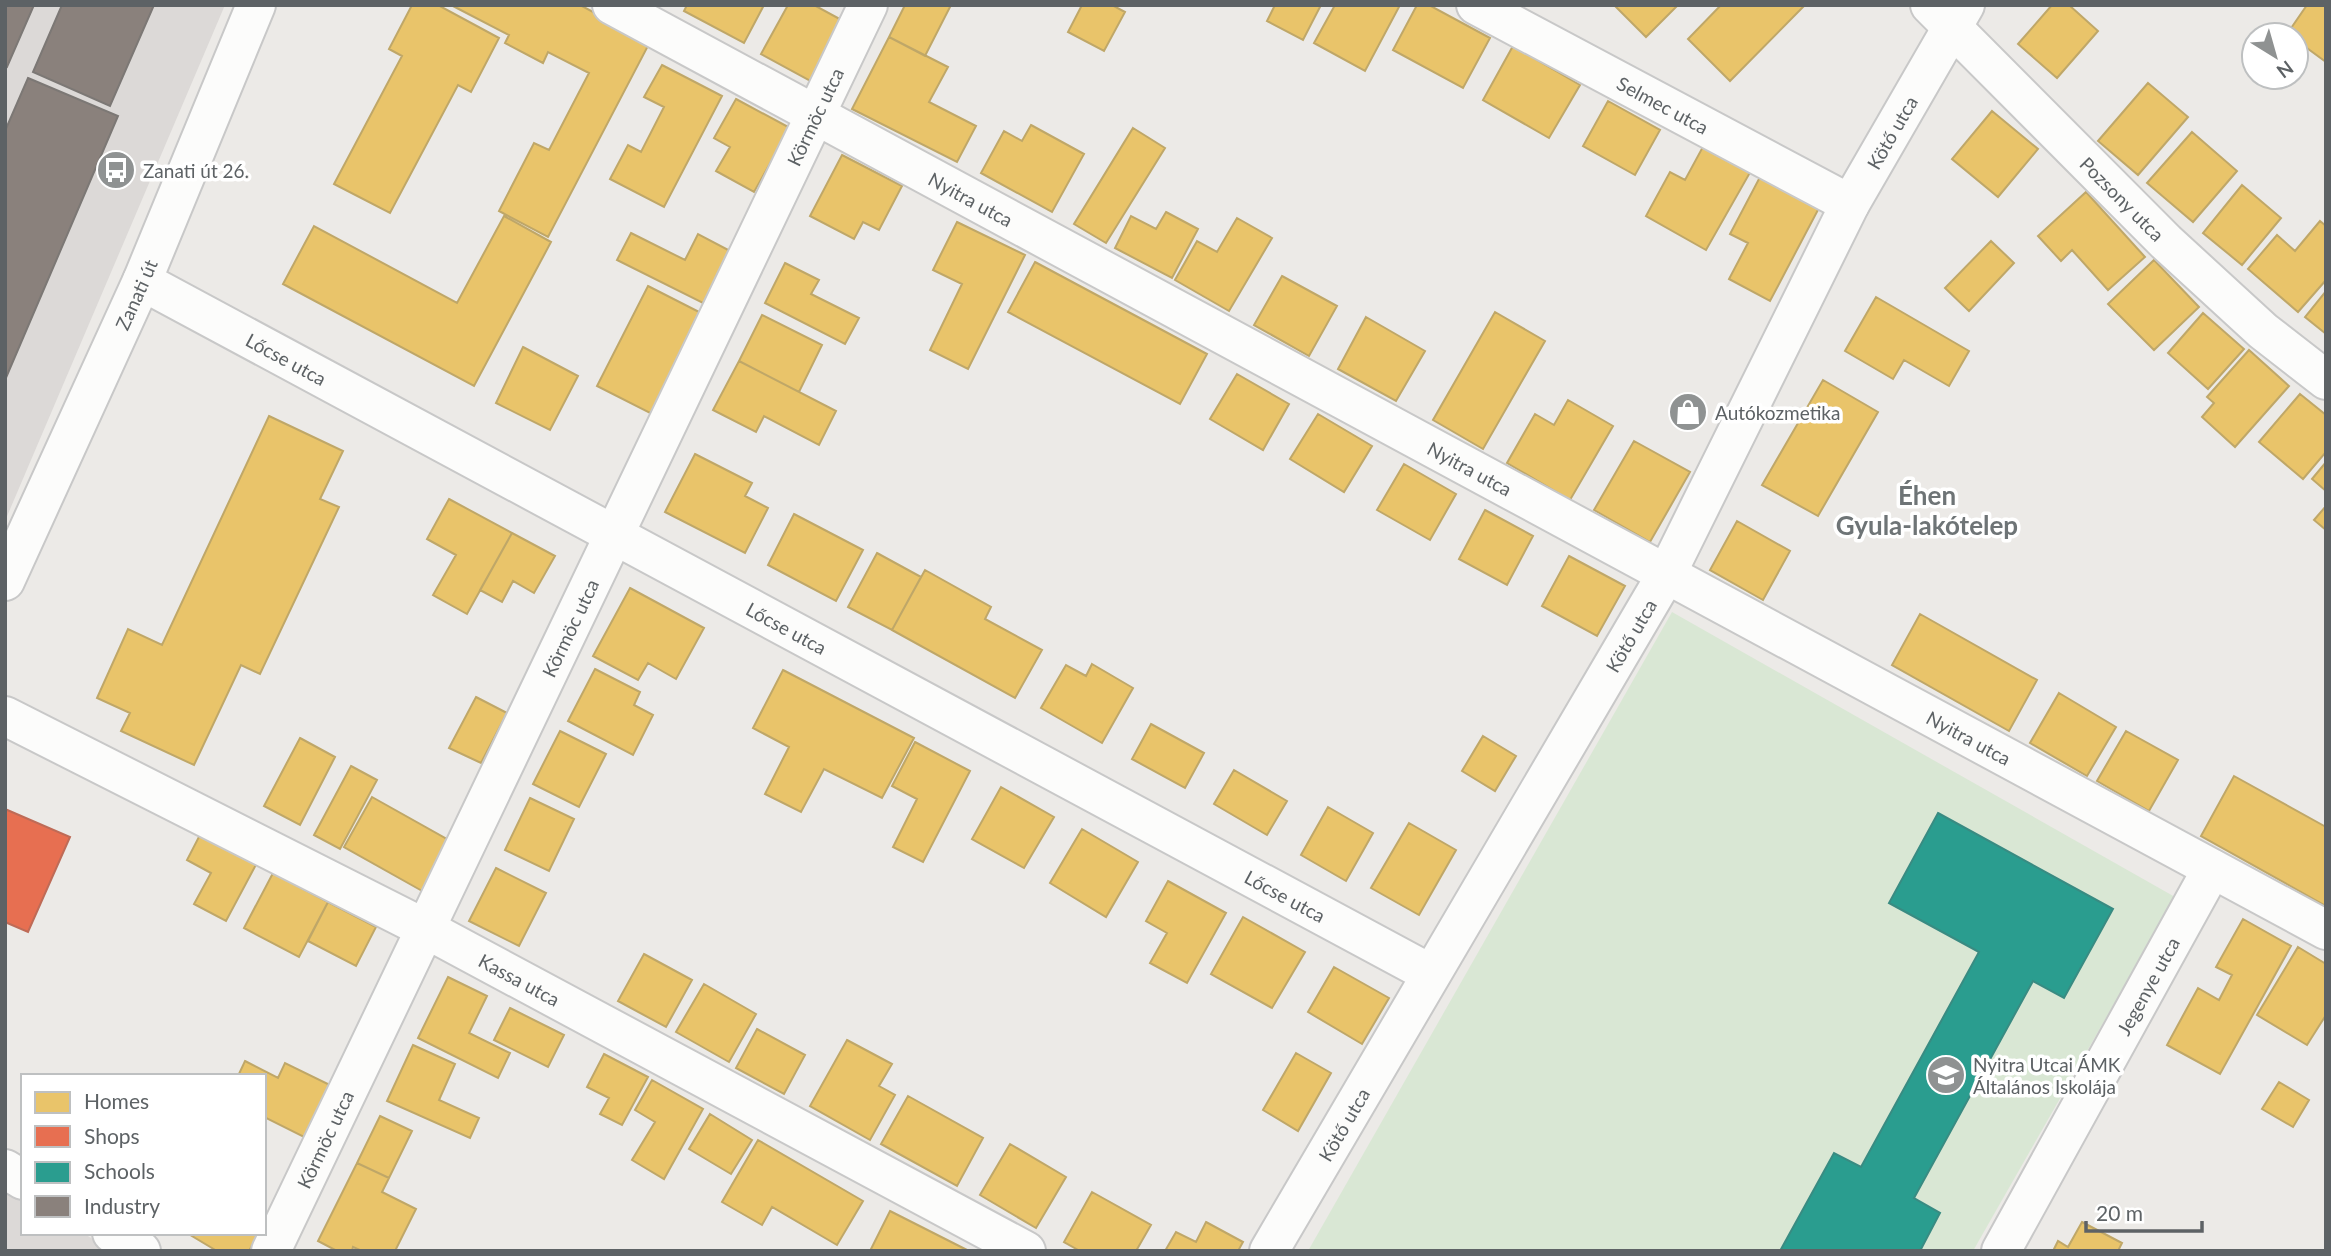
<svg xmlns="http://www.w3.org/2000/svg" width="2331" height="1256" viewBox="0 0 2331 1256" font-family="Lato,sans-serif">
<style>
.industrial{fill:#dcd9d7}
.green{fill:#d9e7d4}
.homes{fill:#e9c46a;stroke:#bfa768;stroke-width:2}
.shops{fill:#e76f51;stroke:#be6b57;stroke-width:2}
.schools{fill:#2a9d8f;stroke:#398b82;stroke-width:2}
.industry{fill:#8a817c;stroke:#7c7875;stroke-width:2}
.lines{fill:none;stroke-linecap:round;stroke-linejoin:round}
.minor-casing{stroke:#c8c8c8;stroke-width:42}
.minor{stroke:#fcfcfb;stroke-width:38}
.labels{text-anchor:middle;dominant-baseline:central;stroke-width:7;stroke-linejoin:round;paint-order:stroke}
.street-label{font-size:19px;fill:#5d6265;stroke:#fff}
.poi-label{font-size:19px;fill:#5d6265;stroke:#fff;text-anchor:start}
.district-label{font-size:26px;font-weight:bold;fill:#6e7476;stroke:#fff}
</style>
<rect width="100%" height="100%" fill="#eceae7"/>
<!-- industrial -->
<path class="industrial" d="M5,5H225L5,521Z
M5,1186L23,1196V1233H83L112,1251H5Z"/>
<!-- green -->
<path class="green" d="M1672,612L2175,897L1973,1251H1308Z"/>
<!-- homes -->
<path class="homes" d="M412,5H438L499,38L471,92L458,85L390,213L334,184L402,56L389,49Z
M451,5H580L650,42L548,237L499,211L534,143L549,150L589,73L548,52L543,63L505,43L509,35Z
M687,5H764L744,43L684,11Z
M788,5H814L847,23L814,83L761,54Z
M905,5H951L925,56L889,37Z
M1082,5H1112L1125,12L1104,51L1068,32Z
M1275,5H1321L1303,40L1267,21Z
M1335,5H1400L1365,71L1314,43Z
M1417,5H1429L1490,38L1463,88L1393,50Z
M1614,5H1678L1646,37Z
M1721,5H1805L1730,81L1688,39Z
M2052,5H2069L2098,31L2057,78L2018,44Z
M2307,5H2326V62L2296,40V35L2287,34Z
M889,37L948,67L929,102L976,126L957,162L852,109Z
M1513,46L1580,85L1549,138L1483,100Z
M662,65L722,96L664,207L610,179L628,145L641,152L664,107L644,97Z
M2148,83L2188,117L2138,175L2098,141Z
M736,99L790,128L754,192L716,171L730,147L714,138Z
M1608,101L1660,130L1635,175L1583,146Z
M1992,111L2038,149L1998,197L1952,159Z
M1031,125L1084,154L1052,212L981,173L1004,131L1022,141Z
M1133,128L1165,148L1106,243L1074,224Z
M2192,132L2237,171L2193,222L2147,183Z
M1705,143L1752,169L1706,250L1646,216L1670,172L1685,180Z
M842,155L902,186L879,230L863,222L854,239L810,216Z
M1760,177L1819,208L1770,301L1729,279L1748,243L1730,234Z
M2242,185L2281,218L2242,265L2203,233Z
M2086,192L2145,257L2108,290L2072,250L2061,261L2038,236Z
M1166,212L1198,229L1172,278L1115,248L1131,216L1156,229Z
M504,216L551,242L474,386L283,284L314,226L457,303Z
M1237,218L1272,238L1229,311L1175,280L1197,241L1217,252Z
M2320,221L2326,226V280L2298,312L2248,269L2277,235L2295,251Z
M957,222L1025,255L968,369L930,350L962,284L933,270Z
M631,233L685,260L698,234L732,252L705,304L617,260Z
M1991,241L2014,263L1969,311L1945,288Z
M2154,260L2199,307L2154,350L2108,304Z
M1035,262L1207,354L1180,404L1008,312Z
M785,263L819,280L811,294L859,318L845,344L765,303Z
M1282,276L1337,306L1309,356L1254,325Z
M648,286L705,315L654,415L597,386Z
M2326,291V334L2305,317Z
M1876,297L1969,351L1949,386L1904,360L1893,379L1845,351Z
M1495,312L1545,341L1483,449L1433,420Z
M2203,313L2244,349L2208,389L2168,353Z
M762,315L822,345L799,392L739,361Z
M1366,317L1425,351L1396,401L1338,369Z
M523,347L578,376L550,430L496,403Z
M2249,350L2289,386L2235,447L2202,417L2214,403L2207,397Z
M739,361L836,411L819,445L764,416L756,432L713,410Z
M1237,374L1289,404L1263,450L1210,419Z
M1823,380L1878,412L1818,516L1762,485Z
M2300,394L2326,415V452L2303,479L2259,442Z
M1568,400L1613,426L1570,500L1507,463L1535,414L1554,425Z
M1318,414L1372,446L1344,492L1290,459Z
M269,416L343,451L320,499L339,507L260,674L241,665L194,765L121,731L130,713L97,698L128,629L162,645Z
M1634,441L1690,472L1650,542L1594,510Z
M695,454L752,483L745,496L768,508L745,553L665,512Z
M2326,462V491L2312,479Z
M1404,464L1456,494L1430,540L1377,510Z
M449,499L512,533L467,614L433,595L456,555L427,539Z
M2326,506V530L2314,520Z
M1485,510L1533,536L1507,585L1459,559Z
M794,514L863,550L836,601L768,565Z
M1737,521L1790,551L1763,600L1710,570Z
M512,533L555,556L534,593L513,581L502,602L480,590Z
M877,553L921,577L892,630L848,607Z
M1569,556L1625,586L1597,636L1542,606Z
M925,570L991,607L985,619L1042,650L1015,698L892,630Z
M630,588L704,628L676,679L648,663L638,680L593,656Z
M1920,614L2037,680L2009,731L1892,665Z
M1092,664L1133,688L1102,743L1041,708L1066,665L1086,676Z
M595,669L640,692L634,705L653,715L633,755L568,721Z
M783,670L914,738L882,798L824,769L801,812L765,794L789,747L753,728Z
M2059,693L2116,727L2087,776L2030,743Z
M476,697L507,713L481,763L449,748Z
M1151,724L1204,753L1185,788L1132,759Z
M560,731L606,754L579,807L533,784Z
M2126,731L2178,760L2149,811L2097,781Z
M1483,736L1516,756L1495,791L1462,771Z
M300,738L335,757L300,825L264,806Z
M915,742L970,771L923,862L893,847L917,799L892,786Z
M351,766L377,780L340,849L314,835Z
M1234,770L1287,801L1267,835L1214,804Z
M2234,776L2326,827V906L2201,836Z
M1001,787L1054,817L1024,868L972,839Z
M372,797L452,842L424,892L344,847Z
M530,798L574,819L549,871L505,850Z
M1328,807L1373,833L1346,881L1301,855Z
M1409,823L1456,850L1419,915L1371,888Z
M203,829L259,859L226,921L194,904L211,873L187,860Z
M1082,829L1138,862L1106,917L1050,883Z
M496,868L546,893L519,946L469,921Z
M273,873L328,902L299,957L244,928Z
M1168,881L1226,913L1187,983L1150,963L1167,933L1146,921Z
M328,902L376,927L356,966L308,941Z
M1243,917L1305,952L1272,1008L1211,974Z
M2243,919L2291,946L2220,1074L2167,1045L2198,988L2219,1000L2232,975L2216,967Z
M2298,947L2326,964V1015L2307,1045L2257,1015Z
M644,954L692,980L666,1027L618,1001Z
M1334,967L1389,998L1362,1044L1308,1012Z
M448,977L487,996L469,1033L510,1053L498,1078L418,1038Z
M704,984L756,1014L729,1062L676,1032Z
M510,1008L564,1035L548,1067L494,1040Z
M757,1029L805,1055L784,1094L736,1068Z
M847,1040L892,1064L879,1086L895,1095L870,1140L810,1106Z
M413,1045L455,1064L439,1100L479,1118L470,1138L387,1101Z
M1296,1053L1331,1073L1298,1131L1263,1110Z
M604,1054L648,1077L622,1125L600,1114L609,1098L587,1087Z
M245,1061L278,1078L285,1063L336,1088L310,1140L264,1117V1076H238Z
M652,1080L703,1109L664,1179L632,1160L655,1122L635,1110Z
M2279,1082L2309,1100L2293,1127L2262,1109Z
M908,1096L983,1138L957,1186L881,1144Z
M710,1114L752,1140L731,1174L689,1149Z
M380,1116L412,1131L389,1178L357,1163Z
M758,1140L863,1201L837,1245L772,1207L762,1225L722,1202Z
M1010,1144L1066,1177L1036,1228L980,1195Z
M357,1163L389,1178L382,1192L416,1209L395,1251H362L353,1247L352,1251H337L318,1241Z
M1092,1192L1151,1225L1136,1251H1080L1064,1242Z
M890,1211L969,1251H870Z
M1206,1222L1243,1242L1238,1251H1165L1176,1232L1196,1242Z
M2082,1222L2122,1243L2118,1251H2053L2058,1241L2068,1247Z
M187,1233H259L249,1251H217Z"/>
<!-- shops -->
<path class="shops" d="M5,809L70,837L28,932L5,922Z"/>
<!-- schools -->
<path class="schools" d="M1938,813L2113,909L2064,998L2033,981L1914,1198L1940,1213L1920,1251H1780L1834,1153L1861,1167L1979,952L1889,903Z"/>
<!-- industry -->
<path class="industry" d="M5,5H34L7,67L5,66Z
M62,5H154L110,106L33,72Z
M28,78L118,116L5,380V131Z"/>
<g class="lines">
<defs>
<g id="minor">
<path id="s1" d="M612,5L2326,930"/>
<path id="s2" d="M1476,5L1850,204"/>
<path id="s3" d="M1930,5L2166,242L2263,331L2326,380"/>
<path id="s4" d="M142,281L1431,974"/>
<path id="s5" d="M5,581L142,281L256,5"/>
<path id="s6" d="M5,716L426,929L1026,1251"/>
<path d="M5,1169L23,1180"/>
<path d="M112,1233L141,1251"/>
<path id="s7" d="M271,1251L868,5"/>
<path id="s8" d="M1269,1251L1666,575L1850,204L1965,5"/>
<path id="s9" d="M2001,1251L2212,869"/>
</g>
</defs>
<!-- minor casing -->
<use href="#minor" class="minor-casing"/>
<!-- minor -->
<use href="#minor" class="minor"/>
</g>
<!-- icons -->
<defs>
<symbol id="bus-disc" viewBox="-11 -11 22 22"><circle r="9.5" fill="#8f9292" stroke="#fff"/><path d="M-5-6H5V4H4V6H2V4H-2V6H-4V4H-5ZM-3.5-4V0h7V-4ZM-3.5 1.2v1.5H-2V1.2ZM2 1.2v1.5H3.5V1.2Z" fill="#fff"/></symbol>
<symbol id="shop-disc" viewBox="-11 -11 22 22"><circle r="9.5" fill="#8f9292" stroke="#fff"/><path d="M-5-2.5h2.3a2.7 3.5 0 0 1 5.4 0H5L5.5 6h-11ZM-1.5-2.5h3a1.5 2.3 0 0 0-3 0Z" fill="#fff"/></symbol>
<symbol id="school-disc" viewBox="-11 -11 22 22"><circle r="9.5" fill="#8f9292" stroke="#fff"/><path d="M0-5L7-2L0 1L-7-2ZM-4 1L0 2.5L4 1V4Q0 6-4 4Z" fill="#fff"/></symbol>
</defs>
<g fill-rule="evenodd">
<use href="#bus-disc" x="94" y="148" width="44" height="44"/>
<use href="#shop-disc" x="1666" y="390" width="44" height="44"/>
<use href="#school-disc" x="1924" y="1053" width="44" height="44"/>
</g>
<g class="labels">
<!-- street labels -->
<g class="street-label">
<text stroke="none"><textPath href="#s2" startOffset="212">Selmec utca</textPath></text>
<text stroke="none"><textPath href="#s7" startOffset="1258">Körmöc utca</textPath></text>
<text stroke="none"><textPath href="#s8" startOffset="1281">Kötő utca</textPath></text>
<text stroke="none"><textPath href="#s1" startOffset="408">Nyitra utca</textPath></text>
<text stroke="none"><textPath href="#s3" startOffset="273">Pozsony utca</textPath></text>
<text stroke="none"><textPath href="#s5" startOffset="315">Zanati út</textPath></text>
<text stroke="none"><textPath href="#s4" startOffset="164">Lőcse utca</textPath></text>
<text stroke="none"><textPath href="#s1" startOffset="975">Nyitra utca</textPath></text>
<text stroke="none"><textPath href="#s7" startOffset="691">Körmöc utca</textPath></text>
<text stroke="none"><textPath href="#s4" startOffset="732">Lőcse utca</textPath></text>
<text stroke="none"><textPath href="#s8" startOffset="714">Kötő utca</textPath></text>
<text stroke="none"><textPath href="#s1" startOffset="1542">Nyitra utca</textPath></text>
<text stroke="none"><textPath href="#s4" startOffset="1298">Lőcse utca</textPath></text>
<text stroke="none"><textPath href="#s6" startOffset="578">Kassa utca</textPath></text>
<text stroke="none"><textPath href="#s9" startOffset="303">Jegenye utca</textPath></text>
<text stroke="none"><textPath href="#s8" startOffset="147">Kötő utca</textPath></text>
<text stroke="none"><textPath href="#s7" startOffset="124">Körmöc utca</textPath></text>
</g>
<!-- poi labels -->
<g class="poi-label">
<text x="143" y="170">Zanati út 26.</text>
<text x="1715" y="412">Autókozmetika</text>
<text x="1973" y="1064">Nyitra Utcai ÁMK<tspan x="1973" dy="22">Általános Iskolája</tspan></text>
</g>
<!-- district labels -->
<g class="district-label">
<text x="1927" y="495">Éhen<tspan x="1927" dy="30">Gyula-lakótelep</tspan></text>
</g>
</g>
<!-- border -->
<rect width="2331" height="1256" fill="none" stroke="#5d6265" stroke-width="14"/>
<!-- legend -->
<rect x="21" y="1074" width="245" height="161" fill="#ffffff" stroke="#bec0c1" stroke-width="2"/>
<rect x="35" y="1092" width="35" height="21" fill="#e9c46a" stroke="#bec0c1" stroke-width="2"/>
<text x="84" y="1109" font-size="21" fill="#5d6265">Homes</text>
<rect x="35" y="1126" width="35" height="21" fill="#e76f51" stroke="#bec0c1" stroke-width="2"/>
<text x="84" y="1144" font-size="21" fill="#5d6265">Shops</text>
<rect x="35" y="1162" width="35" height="21" fill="#2a9d8f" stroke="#bec0c1" stroke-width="2"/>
<text x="84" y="1179" font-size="21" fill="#5d6265">Schools</text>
<rect x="35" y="1196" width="35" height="21" fill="#8a817c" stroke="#bec0c1" stroke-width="2"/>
<text x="84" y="1214" font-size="21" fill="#5d6265">Industry</text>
<!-- north arrow -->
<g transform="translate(2275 56) rotate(143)"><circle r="33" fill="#ffffff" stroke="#bec0c1" stroke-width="2"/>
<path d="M0-5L12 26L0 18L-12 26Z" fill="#8f9292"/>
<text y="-10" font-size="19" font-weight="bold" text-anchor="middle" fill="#5d6265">N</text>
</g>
<!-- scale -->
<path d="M2086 1221v10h116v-10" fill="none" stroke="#5d6265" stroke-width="3.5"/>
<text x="2096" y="1221" font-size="21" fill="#5d6265" stroke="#ffffff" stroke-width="5" paint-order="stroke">20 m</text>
</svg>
